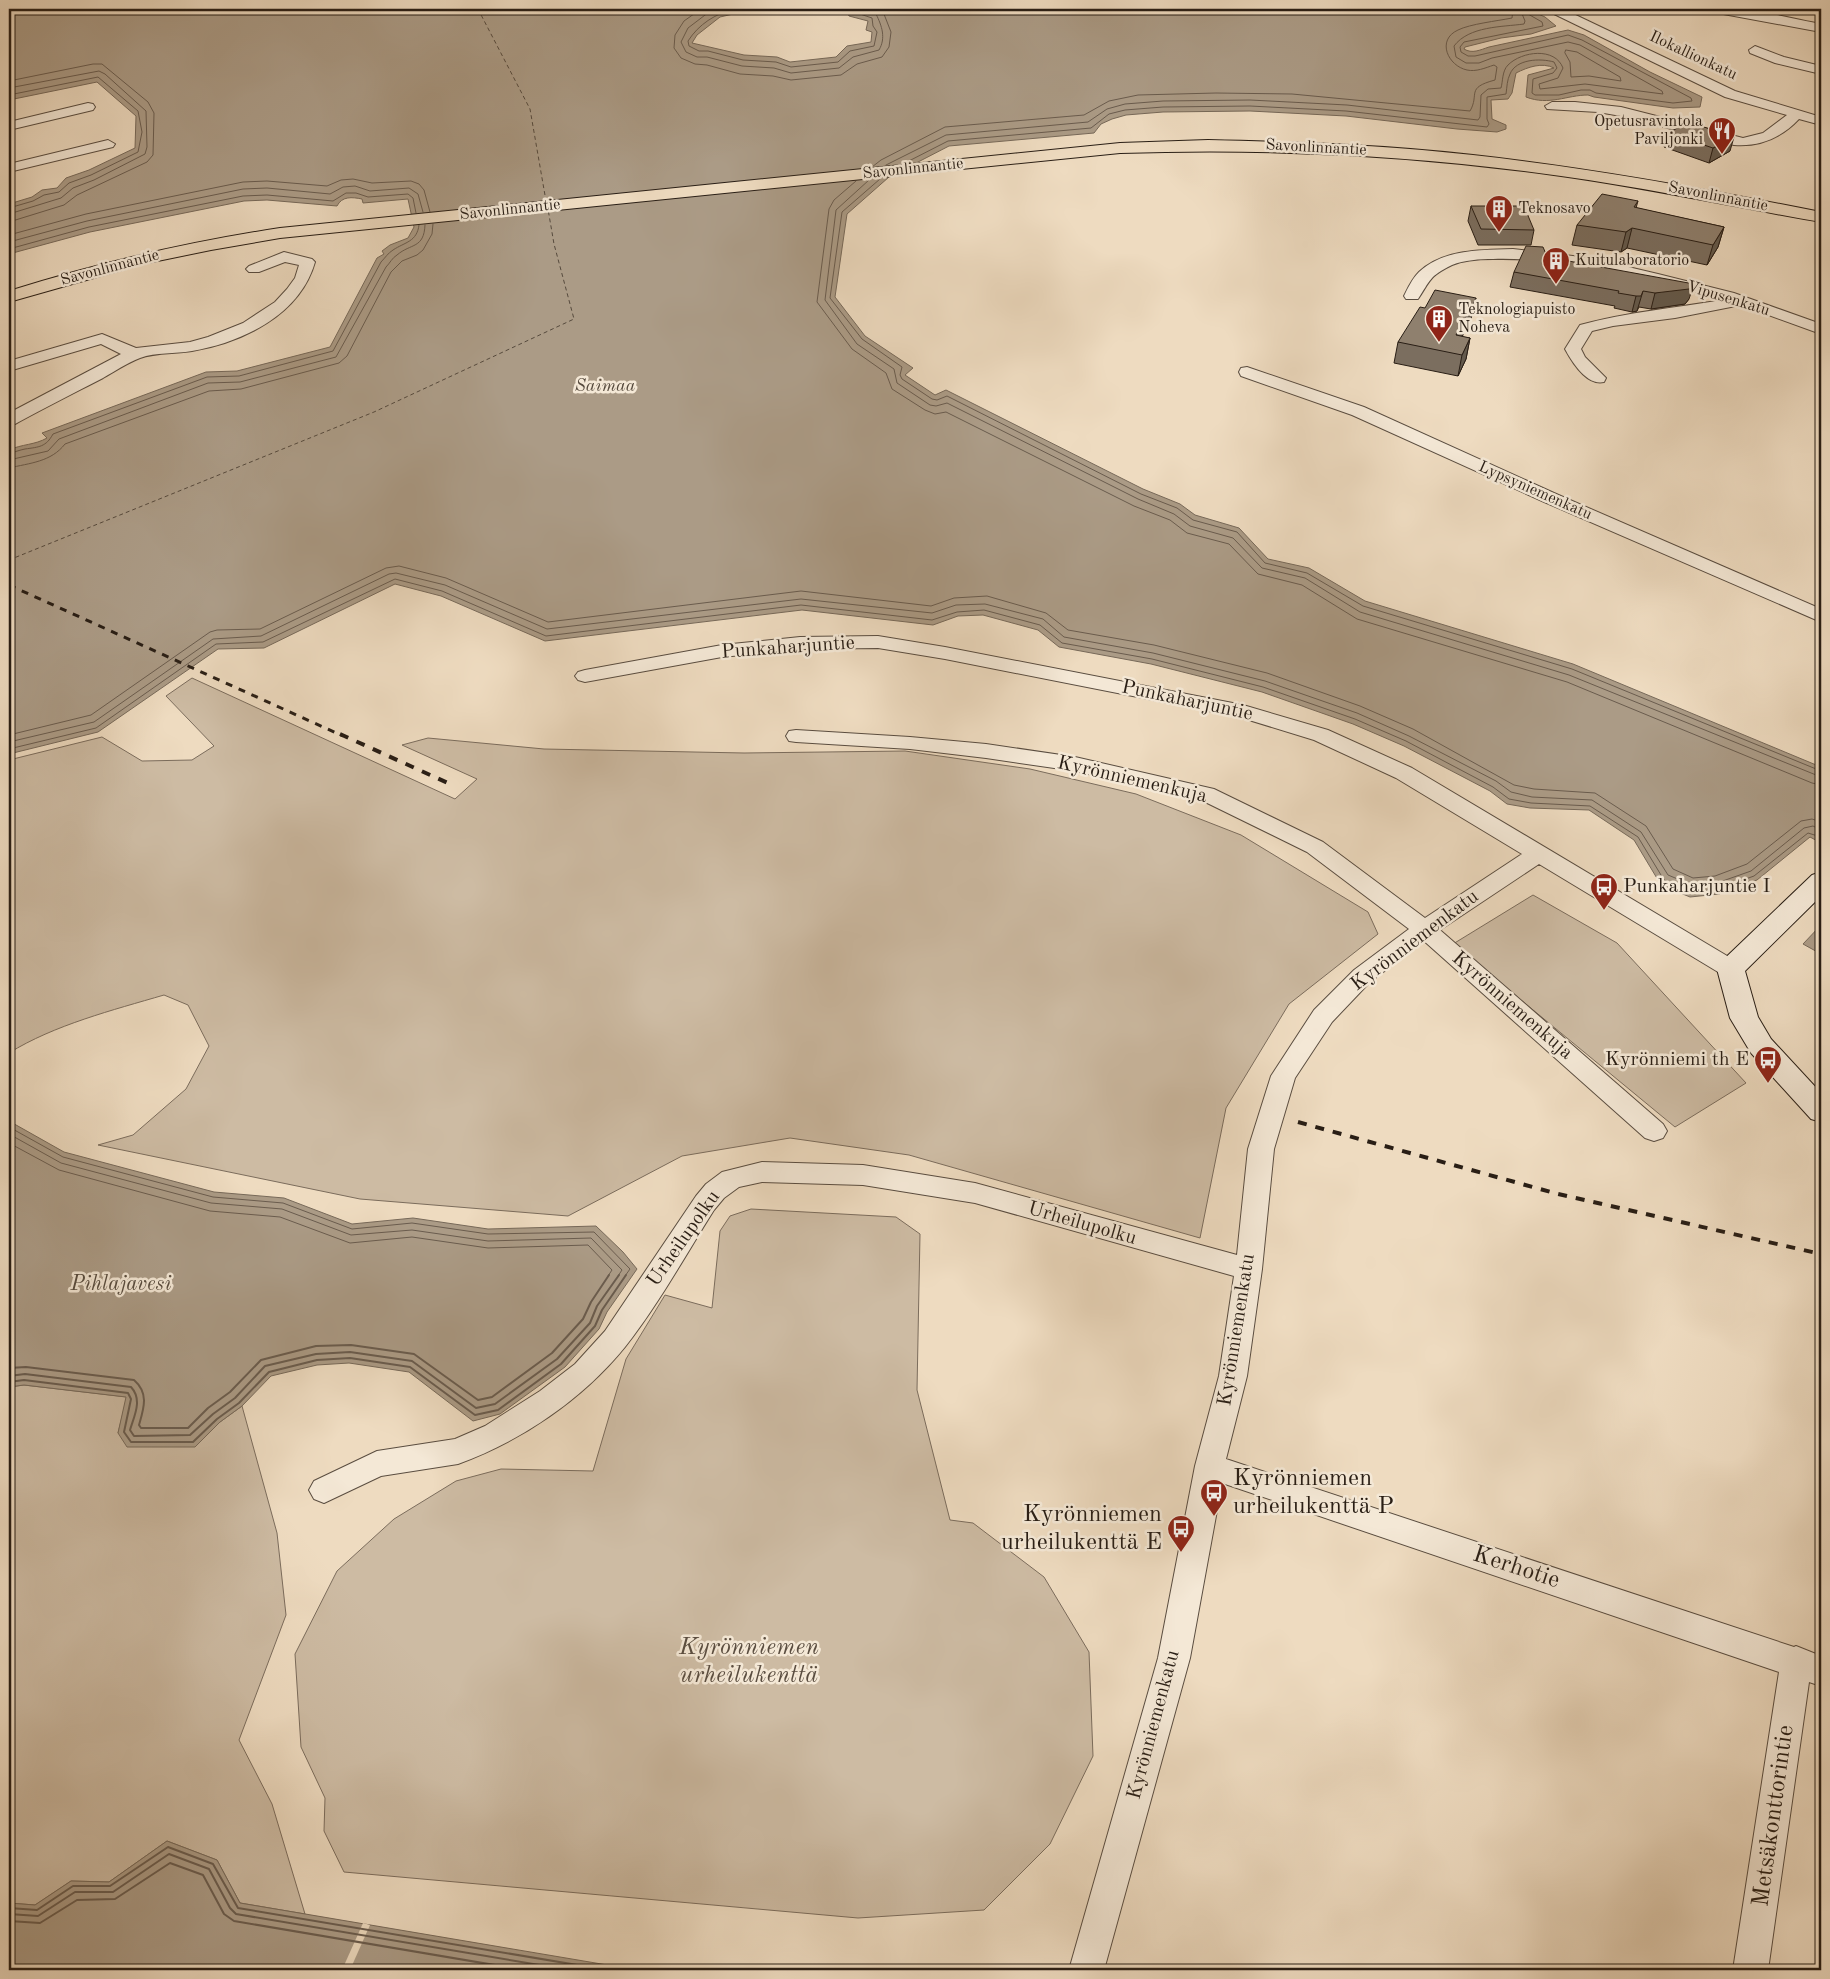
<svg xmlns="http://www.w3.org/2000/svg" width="1830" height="1979" viewBox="0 0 1830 1979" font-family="'Old Standard TT',serif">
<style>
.green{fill:#cdbba3;stroke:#7b6c5c}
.water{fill:#ab9b86;stroke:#776959}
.pier{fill:#eedbc0}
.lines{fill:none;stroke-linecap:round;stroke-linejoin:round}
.shore-far1{stroke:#6a5c4e;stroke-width:1}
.shore{stroke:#6a5c4e;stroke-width:2}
.ferry{stroke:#564a3d;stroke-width:1;stroke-dasharray:4 3;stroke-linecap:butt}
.street-casing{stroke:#5a4d40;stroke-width:2}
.secondary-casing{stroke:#291e15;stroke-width:2}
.highway-casing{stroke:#291e15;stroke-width:2}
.street{fill:#f4e8d6;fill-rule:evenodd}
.secondary{fill:#f4e8d6;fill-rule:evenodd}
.highway{fill:#eedbc0;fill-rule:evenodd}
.rail-far1{stroke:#291e15;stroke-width:3;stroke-dasharray:7 7;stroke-linecap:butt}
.rail{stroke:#291e15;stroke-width:4;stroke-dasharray:9 9;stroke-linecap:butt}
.wall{fill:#7b6e5f;stroke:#291e15}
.shaded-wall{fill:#645a4d;stroke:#291e15}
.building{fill:#8f806e;stroke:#291e15}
.labels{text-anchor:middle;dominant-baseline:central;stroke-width:5;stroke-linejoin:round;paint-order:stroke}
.far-street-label{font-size:16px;fill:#291e15;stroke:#f4e8d6}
.far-poi-label{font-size:16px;fill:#291e15;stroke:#f4e8d6;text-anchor:start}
.far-water-label{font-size:18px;font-style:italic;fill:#564a3d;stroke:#f4e8d6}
.street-label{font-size:20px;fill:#291e15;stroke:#f4e8d6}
.poi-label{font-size:20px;fill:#291e15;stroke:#f4e8d6;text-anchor:start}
.water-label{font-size:21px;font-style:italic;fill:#564a3d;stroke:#f4e8d6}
.near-poi-label{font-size:24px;fill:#291e15;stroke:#f4e8d6;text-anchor:start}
.near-street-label{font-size:24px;fill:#291e15;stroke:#f4e8d6}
.near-park-label{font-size:24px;font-style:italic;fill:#5a4d40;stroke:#f4e8d6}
</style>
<rect width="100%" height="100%" fill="#eedbc0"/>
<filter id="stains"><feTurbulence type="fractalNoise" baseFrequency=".004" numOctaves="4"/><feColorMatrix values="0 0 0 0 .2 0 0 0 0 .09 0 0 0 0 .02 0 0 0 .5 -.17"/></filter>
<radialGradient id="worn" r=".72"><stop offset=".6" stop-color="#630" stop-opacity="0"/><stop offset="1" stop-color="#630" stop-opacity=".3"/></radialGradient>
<!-- green -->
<path class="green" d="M192,678L455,799L477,779L402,745L428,738L544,749L744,753L905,751L1030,769L1136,794L1241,835L1368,912L1378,934L1289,1004L1226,1108L1200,1238L909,1155L790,1138L682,1156L568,1216L360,1199L98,1145L133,1135L186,1089L209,1046L188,1005L164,995C113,1010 54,1025 9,1053V760L102,737L142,761L192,760L214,746L166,696Z
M1533,895L1617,943L1746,1083L1675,1127L1453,944Z
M751,1209L896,1217L920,1234L917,1390L950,1520L973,1523L1044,1577L1089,1652L1093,1756L1050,1844L984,1910L858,1918L344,1872L324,1831L325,1798L301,1747L295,1654L337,1571L394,1519L456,1481L501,1469L593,1471L626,1359L665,1295L712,1308L720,1231L730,1216Z
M24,1385L127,1397L118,1433L220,1422L242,1406L277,1533L286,1615L239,1740L272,1804L305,1914L240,1903L217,1860L167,1841L109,1882L71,1881L35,1905L9,1903V1387Z"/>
<!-- water -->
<path class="water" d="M9,9H755L720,17L697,35L692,43L744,55L777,57L790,62L836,57L847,46L871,42L872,32L866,30L868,21L849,16L846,9H837H1527L1545,17L1556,26L1531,34L1501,38L1465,47L1464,49C1472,54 1480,50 1489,47L1568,30L1584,35L1650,72L1702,97L1700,107L1673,108L1594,97L1588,95C1567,95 1549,106 1526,97L1528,75L1554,68C1542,62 1528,67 1516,73L1512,93L1508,99L1491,100L1492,119L1506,125V129L1497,132L1457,129L1346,116L1250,111L1163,112L1126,115L1112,119L1101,124L1094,133L949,146L889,177L847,214L835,297L865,336L913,368L905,375L935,395L946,390L1143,489L1180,504L1195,515L1239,528L1268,559L1309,568L1365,601L1573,664L1821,767V843L1810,837L1757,880L1719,894L1690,897L1661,885L1634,840L1589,810L1530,808L1507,804L1490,791L1404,746L1353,724L1262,692L1151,664L1059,647L1038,630L983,615L958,616L933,625L802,610L545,641L441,596L395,584L264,648L218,649L98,732L9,754V450C22,444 35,445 47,438L42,433L206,372L237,371L330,347L377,258L384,254L382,251L390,245L408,238L414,227L408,199L363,203L362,199C352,197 342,196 337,206L267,200L244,201L90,232L9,254V204L32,197L42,190L57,188L66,178L89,170L135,148L136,116L97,82L9,100Z
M1821,925V954L1803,944Z
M9,1121L64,1152L214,1192L284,1198L352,1224L413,1218L488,1229L596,1226L623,1252L637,1269L607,1312L599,1329L565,1367L500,1414L473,1421L409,1372L349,1363L317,1365L271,1376L242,1406L220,1422L195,1447H127L118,1433L126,1397L24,1385L9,1387Z
M167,1841L217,1860L240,1903L637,1970H9V1903L35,1905L71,1881L109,1882Z"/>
<!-- pier -->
<path class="pier" d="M363,1923L370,1925L350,1970H342Z"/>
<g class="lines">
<!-- shore-far1 -->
<path class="shore-far1" d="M701,9L684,21L675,35L674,48L681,58L695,64L707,65L740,74L773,76L791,80L841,75L857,64L882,57L889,47L891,32L882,9
M713,9L688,28L681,42L686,52L697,57H707L742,66L774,68L791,73L839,68L853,57L879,50C886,38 882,26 876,14L865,9
M734,9C715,14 699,24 688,41L689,46L699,51H708L743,60L776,62L791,67L838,62L850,51L874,46L877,32L873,26L872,18L854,12L851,9
M1566,50L1577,52L1620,77L1621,81L1589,76L1571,77L1570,62L1565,53Z
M9,81L93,64H102L148,102L154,113L153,155L147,162L77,195L64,205L9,222
M9,88L99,71L105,74L146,111L147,147L145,154L94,180L73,188L61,198L9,214
M9,95L98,77L138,111L142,132L138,152L91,175L69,183L59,192L44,195L33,201L9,208
M903,164L948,141L1091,128L1109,114L1125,110L1163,107L1250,106L1346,111L1487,127L1489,124L1487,119V97L1506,94C1507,87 1507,80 1510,74C1516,59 1540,58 1554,62L1557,68L1553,73L1533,79L1532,93L1535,95H1559L1581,90H1590L1596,93L1673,103L1692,101L1691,98L1582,40L1568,35L1475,56H1468L1461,52L1460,47L1464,42L1543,26L1542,22L1528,14L1526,9
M886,165L946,135L1088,122L1107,109L1125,104L1163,101L1250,100L1347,105L1478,120L1480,117L1481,95L1488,89L1501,88C1503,81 1502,71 1508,65C1522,51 1555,47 1563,68L1558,78L1539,84L1540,89L1585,84L1663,94L1662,91L1580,45L1568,42L1492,58L1479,63H1466L1456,57L1454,46C1469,26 1502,27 1524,24L1525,21L1520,9
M872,167L881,160L945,127L1084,115L1109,101L1138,95L1216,93L1292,94L1470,111C1480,94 1465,88 1495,80L1497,67L1494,65C1485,68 1476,72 1467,70C1448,66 1436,40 1458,30C1470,24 1497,21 1512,18L1513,9
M880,179L842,212L830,298L862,339L902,367L900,375L902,379L932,399L937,400L947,396L1141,494L1177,508L1193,520L1237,532L1265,563L1307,573L1363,606L1572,669L1821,771
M869,180L836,210L825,300L857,344L894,369L897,383L930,405L936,406L947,403L1138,499L1174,514L1190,526L1233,538L1262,568L1305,578L1360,612L1569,675L1821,777
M856,181L834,200L829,209L817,302L852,349L886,373L892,389L925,410L935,414L946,412L1134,506L1170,520L1187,533L1229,544L1258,574L1302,585L1357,619L1567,682L1812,783L1821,785
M9,235L86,214L243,182L267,181L327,186L341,180L353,179L372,183L411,181L419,184L424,190L430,212
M9,242L87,221L243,189L267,188L330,194L343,187L355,186L370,191L409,188L418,194L423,212
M9,249L89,227L243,196L267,195L333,201L346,193H356L368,197L408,194L413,198L416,213
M9,454C14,452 20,450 25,449C39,447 46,447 53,434L207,377L239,376L333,351L381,262C385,258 388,253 393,250C405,242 417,242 419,225
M9,460L48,451L59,439L208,383L240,382L336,357L386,267C390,263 392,258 397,255C411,243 424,249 425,225
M9,468C30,463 51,462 65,444L209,391L241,389L339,363L347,356L391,272L402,261L417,255L423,250L432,234L433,224
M9,735L91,715L210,632L217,630L260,629L386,568L399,566L446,578L548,622L801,591L931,606L954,598L987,596L1046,613L1068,630L1154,645L1267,673L1360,706L1413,729L1514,785L1534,789L1595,793L1646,826L1673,869L1693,878L1715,876L1747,864L1801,821L1812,819L1821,822
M9,742L94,722L213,639L261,636L389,574L396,573L445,585L547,629L801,599L932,613L956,605L985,604L1043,619L1064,637L1153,653L1265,681L1357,713L1409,736L1496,781L1511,792L1532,797L1592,800L1641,832L1668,875L1692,885L1717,883L1751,871L1804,828L1813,826L1821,830
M9,749L96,728L216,644L263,642L395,579L442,591L546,636L801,605L932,620L957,612L984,610L1040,625L1062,643L1152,659L1263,687L1355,719L1406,741L1493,787L1509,799L1531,803L1590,806L1638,837L1664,880L1691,892L1718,889L1754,876L1808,833L1821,837
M9,1127L63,1157L213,1197L283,1203L352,1229L412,1223L488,1234L594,1232L630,1269L625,1276
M9,1134L61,1163L211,1203L282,1209L351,1235L412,1230L488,1241L591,1238L622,1270L618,1276
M9,1143L59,1170L210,1211L280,1217L350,1243L412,1237L488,1248L588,1245L612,1270L608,1276"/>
<!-- shore -->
<path class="shore" d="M9,1368L26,1367L134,1380C149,1393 144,1408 139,1425L141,1428H188L208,1408L230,1392L261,1360L316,1346L351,1345L414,1354L478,1400L492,1397L552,1353L583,1319L591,1302L609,1275
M9,1376L25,1374L131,1387C143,1400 134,1416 130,1430L134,1436L190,1435L213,1414L235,1398L265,1366L316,1354L350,1352L412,1361L476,1408L495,1404L557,1359L590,1323L597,1306L619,1275
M9,1382L24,1380L128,1393L131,1399L124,1432L131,1442H193L217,1419L239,1403L269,1372L317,1360L350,1358L410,1367L475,1415L498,1410L561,1364L595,1326L602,1310L626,1275
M9,1908L37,1910L73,1886H110L168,1847L213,1864L238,1908L607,1970
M9,1914L38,1916L75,1892H113L169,1854L209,1869L230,1908L236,1914L569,1970
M9,1921L40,1923L77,1900L115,1899L170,1863L203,1875L224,1914L234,1921L524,1970"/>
<!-- ferry -->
<path class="ferry" d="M478,9L530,109L546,201
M9,560L374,412L574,319L554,244L548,209"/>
<defs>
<path id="street" d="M1548,9H1563L1735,91L1821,117V125L1799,119C1781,138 1760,147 1734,145L1621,116L1598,112L1547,109L1545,106L1552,102H1575L1621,107L1743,138L1763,133L1787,115L1725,97L1550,12Z
M1712,9C1749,7 1785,17 1821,24V32L1718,13Z
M1755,46L1784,57L1821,66V74L1775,63L1750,53L1749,50Z
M88,103L93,104L95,107L93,110L9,130V122Z
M108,140L115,144L113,147L9,172V164Z
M1513,249L1590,258L1658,274L1734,293L1821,324V334L1741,305L1675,318L1613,326L1592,331L1581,349L1585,357L1606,378L1604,382C1587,386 1572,362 1565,349L1580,325C1627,312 1675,308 1723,300C1649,279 1570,257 1493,259C1480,259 1464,260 1452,265C1429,276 1430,281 1418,299H1406L1404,296C1408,288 1412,279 1419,272C1443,249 1482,250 1513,249Z
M284,252L312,259L315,262C300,315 243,342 192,351C175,354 156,352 140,358C127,363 115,371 103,378C74,393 44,408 15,424L9,425V413L121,354L101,344L9,371V361L102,334L136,348L190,342L208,337L243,323L275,302L287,289L295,278L299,265L285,262L259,272H249L246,269L249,266Z
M1247,367L1364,407L1554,493L1821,609V622L1542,501L1352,415L1241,376L1239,372L1241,368Z
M878,636L945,647L1243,705L1328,730L1412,768L1739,963L1743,969L1739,975L1731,977L1723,975L1539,864L1440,930L1663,1124L1667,1131L1663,1138L1654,1141L1645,1138L1424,941L1370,982L1332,1022L1295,1078L1274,1149L1262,1269L1247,1376L1226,1459L1794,1647L1796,1646L1821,1656V1686L1809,1682L1768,1970H1733L1779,1672L1222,1483L1190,1658L1104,1970H1069L1158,1658L1195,1466L1219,1376L1234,1276L975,1203L863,1185L762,1182L739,1187L724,1198L714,1210C685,1256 658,1305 625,1347C582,1400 521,1441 458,1464L381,1476L324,1503L314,1499L309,1490L314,1481L377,1451L455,1439L485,1426L540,1391L575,1364L605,1331L696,1196L706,1184L722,1172L762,1162L863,1165L975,1183L1237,1255L1248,1149L1271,1076L1314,1010L1354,970L1409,929L1307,852L1199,799L1075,771L986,758L910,749L796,742L789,741L786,736L789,731L796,730L910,737L986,744L1075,757L1214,789L1323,842L1425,918L1522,854L1396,778L1314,740L1239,717L945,659L878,648L800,649L722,657L585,682L578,680L575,676L578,672L585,670L722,645L800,637Z"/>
<path id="secondary" d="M1821,872V896L1745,971L1758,1017L1771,1039L1821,1093V1122L1811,1119L1751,1053L1730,1018L1717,969L1721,962L1812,875Z"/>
<path id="highway" d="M1208,140C1297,142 1385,145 1473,155C1590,168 1706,189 1821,212V222C1734,207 1648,188 1561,176C1414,155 1268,148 1120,153L280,238L211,250L143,264L9,302V291C98,263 188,242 280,228L1120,143Z"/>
</defs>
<!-- street casing -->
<use href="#street" class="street-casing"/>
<!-- secondary casing -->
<use href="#secondary" class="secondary-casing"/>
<!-- highway casing -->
<use href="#highway" class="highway-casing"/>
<!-- street -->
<use href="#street" class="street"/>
<!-- secondary -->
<use href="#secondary" class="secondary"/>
<!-- highway -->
<use href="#highway" class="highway"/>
<!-- rail-far1 -->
<path class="rail-far1" d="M9,585L343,736"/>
<!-- rail -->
<path class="rail" d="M340,734L450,784
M1298,1122L1558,1194L1821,1254"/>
</g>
<!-- wall -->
<path class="wall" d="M1668,133L1730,151L1709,163L1664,147Z
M1638,201L1636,208L1724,227L1718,247L1707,265L1627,248L1621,252L1572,245L1577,225Z
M1471,206L1534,230L1531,245H1478L1468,221Z
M1549,261L1689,299L1685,304L1651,309L1639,307L1637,311L1632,312L1614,308L1615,306L1510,287L1514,272Z
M1471,319L1462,337L1470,338L1466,359L1458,376L1394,363L1398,342Z"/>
<!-- shaded-wall -->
<path class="shaded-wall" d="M1734,137L1730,151L1709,163L1713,148Z
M1724,227L1718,247L1707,265L1713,245Z
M1632,228L1627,248L1621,252L1626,232Z
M1694,284L1689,299L1685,304L1651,309L1655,293Z
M1643,291L1637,311L1632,312L1636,296Z
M1476,298L1471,319L1453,353L1456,335Z
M1470,338L1466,359L1458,376L1462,355Z"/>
<!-- building -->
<path class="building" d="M1689,122L1734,137L1713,148L1668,133Z
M1602,194L1638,201L1634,207L1724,227L1713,245L1632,228L1626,232L1577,225Z
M1471,206H1524L1534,230L1481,229Z
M1526,246L1543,247L1549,261L1552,258L1694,284L1689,289L1655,293L1643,291L1641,296H1636L1618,293L1619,291L1514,272Z
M1435,290L1476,298L1456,335L1470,338L1462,355L1398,342L1420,307L1425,308Z"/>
<!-- icons -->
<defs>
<symbol id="restaurant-pin" viewBox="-11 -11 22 30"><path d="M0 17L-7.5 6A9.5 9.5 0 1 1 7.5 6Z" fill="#8f2418" stroke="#f4e8d6"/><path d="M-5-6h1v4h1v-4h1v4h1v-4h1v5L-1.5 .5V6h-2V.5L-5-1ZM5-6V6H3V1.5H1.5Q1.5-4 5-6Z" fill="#fff"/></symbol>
<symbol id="building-pin" viewBox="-11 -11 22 30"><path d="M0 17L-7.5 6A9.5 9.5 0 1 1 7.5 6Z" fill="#8f2418" stroke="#f4e8d6"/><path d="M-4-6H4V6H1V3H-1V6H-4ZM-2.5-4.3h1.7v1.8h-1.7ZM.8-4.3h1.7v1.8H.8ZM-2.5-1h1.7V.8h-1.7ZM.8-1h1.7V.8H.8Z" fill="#fff"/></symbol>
<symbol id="bus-pin" viewBox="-11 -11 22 30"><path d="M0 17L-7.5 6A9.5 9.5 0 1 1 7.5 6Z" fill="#8f2418" stroke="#f4e8d6"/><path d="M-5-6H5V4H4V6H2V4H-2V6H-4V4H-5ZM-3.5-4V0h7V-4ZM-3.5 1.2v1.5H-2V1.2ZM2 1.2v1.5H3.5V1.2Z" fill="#fff"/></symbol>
</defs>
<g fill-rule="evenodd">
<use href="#restaurant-pin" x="1706" y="115" width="32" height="43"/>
<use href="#building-pin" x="1483" y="193" width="32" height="43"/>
<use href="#building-pin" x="1540" y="245" width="32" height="43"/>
<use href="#building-pin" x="1423" y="303" width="32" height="43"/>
<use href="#bus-pin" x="1588" y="871" width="32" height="43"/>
<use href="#bus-pin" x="1752" y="1044" width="32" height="43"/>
<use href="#bus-pin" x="1198" y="1477" width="32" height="43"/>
<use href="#bus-pin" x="1165" y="1513" width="32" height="43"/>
</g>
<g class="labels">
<!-- far-street labels -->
<g class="far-street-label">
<text transform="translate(1693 56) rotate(25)">Ilokallionkatu</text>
<text transform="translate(1316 148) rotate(3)">Savonlinnantie</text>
<text transform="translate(913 169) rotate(-6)">Savonlinnantie</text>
<text transform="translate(1718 197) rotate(11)">Savonlinnantie</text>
<text transform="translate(510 210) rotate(-6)">Savonlinnantie</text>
<text transform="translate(110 268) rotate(-15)">Savonlinnantie</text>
<text transform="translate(1728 299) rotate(17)">Vipusenkatu</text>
<text transform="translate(1535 491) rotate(24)">Lypsyniemenkatu</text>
</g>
<!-- far-poi labels -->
<g class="far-poi-label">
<text x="1703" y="122" text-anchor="end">Opetusravintola<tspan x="1703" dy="18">Paviljonki</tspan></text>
<text x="1518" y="209">Teknosavo</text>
<text x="1575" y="261">Kuitulaboratorio</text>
<text x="1458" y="310">Teknologiapuisto<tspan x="1458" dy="18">Noheva</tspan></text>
</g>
<!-- far-water labels -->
<g class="far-water-label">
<text x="605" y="386">Saimaa</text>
</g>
<!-- street labels -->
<g class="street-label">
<text transform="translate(788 648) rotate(-4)">Punkaharjuntie</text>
<text transform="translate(1187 701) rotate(12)">Punkaharjuntie</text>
<text transform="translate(1132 780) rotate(13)">Kyrönniemenkuja</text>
<text transform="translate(1415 941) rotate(-37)">Kyrönniemenkatu</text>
<text transform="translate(1512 1006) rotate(41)">Kyrönniemenkuja</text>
<text transform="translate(1082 1224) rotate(16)">Urheilupolku</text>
<text transform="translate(684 1239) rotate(-55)">Urheilupolku</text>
<text transform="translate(1237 1330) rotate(-81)">Kyrönniemenkatu</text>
<text transform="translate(1154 1725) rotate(-75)">Kyrönniemenkatu</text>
</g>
<!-- poi labels -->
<g class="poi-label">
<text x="1623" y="887">Punkaharjuntie I</text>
<text x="1749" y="1060" text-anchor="end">Kyrönniemi th E</text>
</g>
<!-- water labels -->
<g class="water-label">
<text x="121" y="1284">Pihlajavesi</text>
</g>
<!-- near-poi labels -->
<g class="near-poi-label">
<text x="1233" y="1479">Kyrönniemen<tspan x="1233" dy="28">urheilukenttä P</tspan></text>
<text x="1162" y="1515" text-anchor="end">Kyrönniemen<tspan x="1162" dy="28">urheilukenttä E</tspan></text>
</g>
<!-- near-street labels -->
<g class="near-street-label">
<text transform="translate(1516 1568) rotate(18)">Kerhotie</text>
<text transform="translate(1774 1816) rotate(-82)">Metsäkonttorintie</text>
</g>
<!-- near-park labels -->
<g class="near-park-label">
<text x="749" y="1648">Kyrönniemen<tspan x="749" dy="28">urheilukenttä</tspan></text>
</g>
</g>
<!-- margin -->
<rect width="1830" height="1979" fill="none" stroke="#eedbc0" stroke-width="30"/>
<rect x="10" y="10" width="1810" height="1959" fill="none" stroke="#291e15" stroke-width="2.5"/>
<rect x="15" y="15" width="1800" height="1949" fill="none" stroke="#291e15"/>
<rect width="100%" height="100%" filter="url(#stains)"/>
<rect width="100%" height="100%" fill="url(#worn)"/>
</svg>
